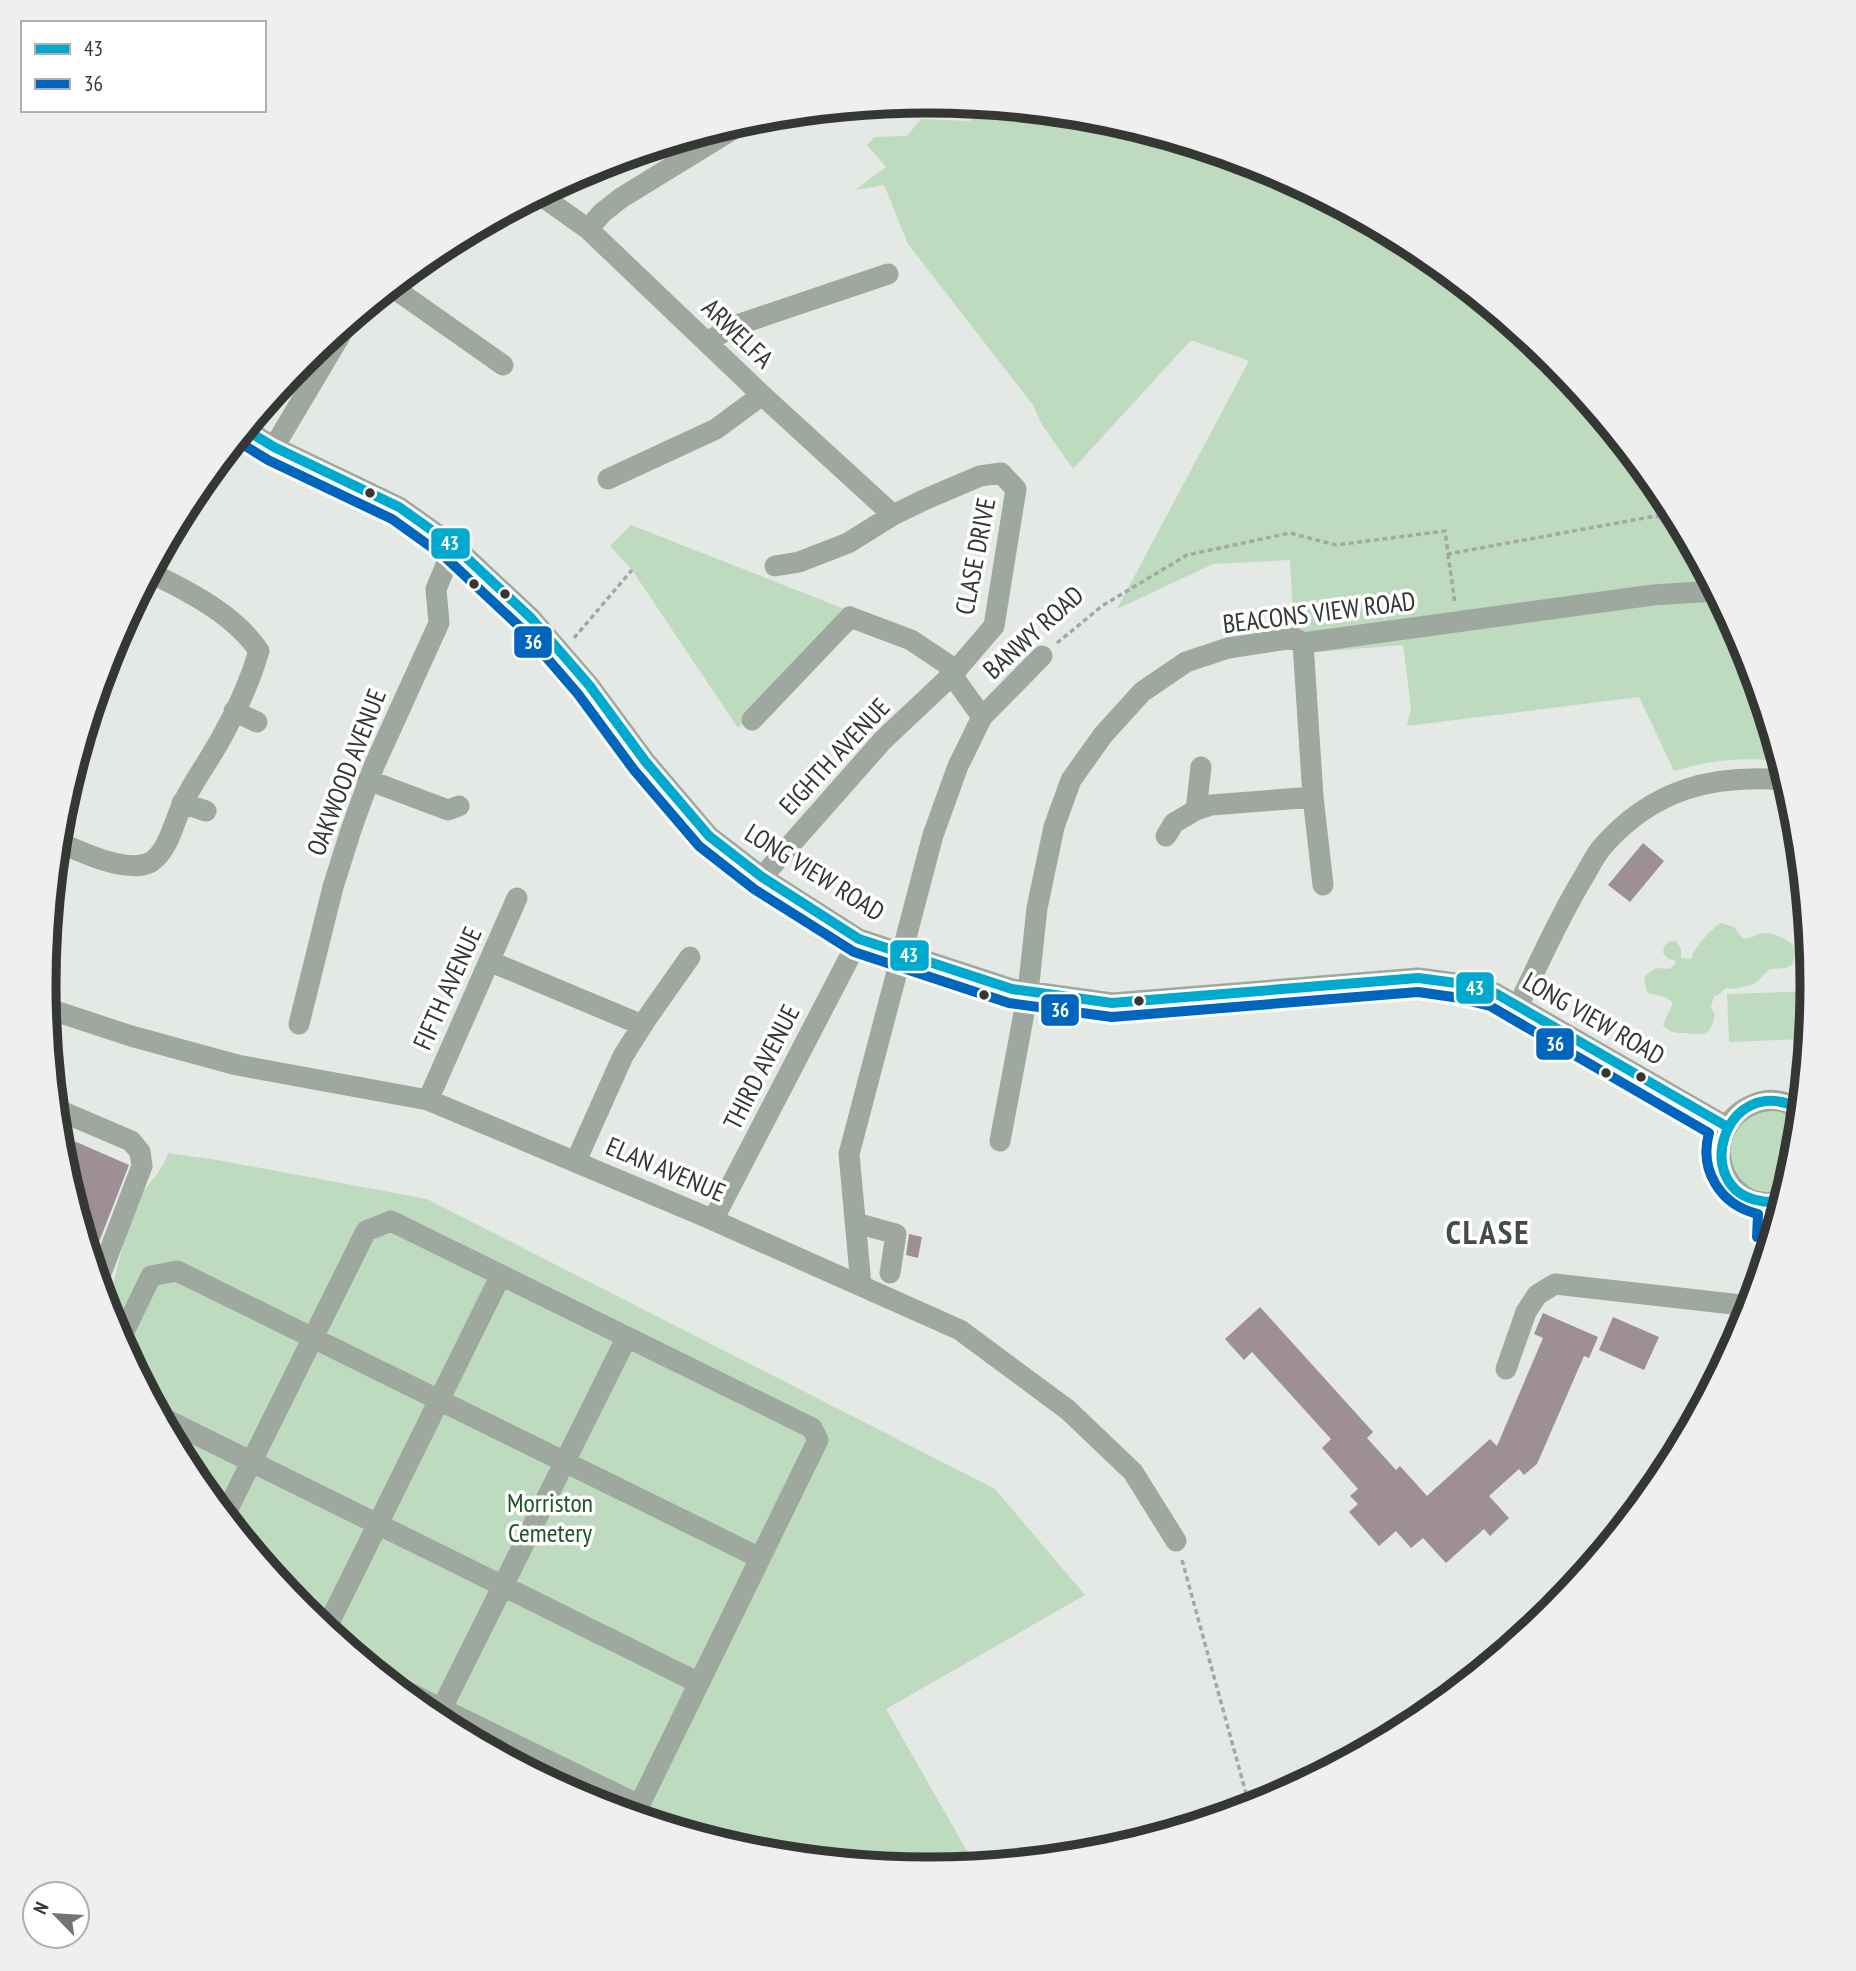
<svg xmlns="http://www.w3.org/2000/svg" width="1856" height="1971" viewBox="0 0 1856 1971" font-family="'PT Sans Narrow',sans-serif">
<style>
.green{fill:#bedbc0}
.building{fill:#9d8f95}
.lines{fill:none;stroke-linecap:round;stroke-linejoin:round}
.path{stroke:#a3a8a3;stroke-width:3.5;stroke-dasharray:5 3.5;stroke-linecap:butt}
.minor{stroke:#9ea89f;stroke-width:21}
.bus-1-casing{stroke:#fff;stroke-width:16}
.bus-2-casing{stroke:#fff;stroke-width:16}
.bus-1{stroke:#00a9ce;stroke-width:10}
.bus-2{stroke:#0065bd;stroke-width:10}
.bus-dot{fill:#353735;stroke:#fff;stroke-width:2.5}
.labels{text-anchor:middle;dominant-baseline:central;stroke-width:7;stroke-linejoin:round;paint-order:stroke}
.street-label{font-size:26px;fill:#353735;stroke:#fff}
.park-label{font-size:26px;fill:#205627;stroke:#fff}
.district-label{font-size:33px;font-weight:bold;letter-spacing:2px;fill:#454b46;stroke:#fff}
.rim{fill:none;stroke:#353735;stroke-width:9}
.line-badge{stroke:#fff;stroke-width:2.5}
.badge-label{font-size:19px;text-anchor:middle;font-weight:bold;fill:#fff}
</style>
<rect width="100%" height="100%" fill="#e4e9e5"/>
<!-- green -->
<path class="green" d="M978,106L1101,118L1267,169L1420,251L1554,361L1663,495L1745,647L1779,761C1743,757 1709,760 1674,771L1639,697L1407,726L1411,708L1403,645L1318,652L1294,638L1290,560L1213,564L1117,609L1249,361L1191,340L1073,469L1041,423L1033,405L908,244L884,185L855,190L886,167L867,145L874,137L907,136L921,119L970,121Z
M631,525L847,610L738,728L632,570L610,546Z
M1721,923L1734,927L1742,938C1750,939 1752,937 1759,934C1769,930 1786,938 1793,945C1798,969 1789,968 1770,969L1754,984L1734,989L1726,988L1718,995L1714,996L1711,1007L1715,1015C1709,1040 1702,1034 1682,1033C1673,1033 1669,1032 1663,1025L1673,1002L1665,997L1648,993L1644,981L1646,975L1656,968L1669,969L1676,963L1674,960L1668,959L1663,953L1664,946L1670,941H1676L1681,948V958L1691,959C1696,945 1709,931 1721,923Z
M1812,991L1807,1039L1729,1042L1727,994Z
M1764,1109L1790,1113L1799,1120L1795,1158L1786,1190C1756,1196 1727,1182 1731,1148C1732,1138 1732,1130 1739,1122C1745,1116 1756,1113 1764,1109Z
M168,1153L217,1160L427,1199L995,1489L1085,1595L886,1709L975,1865L928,1870L755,1853L589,1802L436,1720L302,1610L193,1476L111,1324L107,1309C116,1275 123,1237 137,1204C144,1186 163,1172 168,1153Z"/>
<!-- building -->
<path class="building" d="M1643,843L1664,861L1630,902L1608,885Z
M58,1134L129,1165L92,1260L61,1158Z
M909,1234L922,1237L918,1258L906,1255Z
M1260,1307L1373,1432L1367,1438L1396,1470L1400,1466L1427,1496L1490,1439L1497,1446L1543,1338L1534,1334L1543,1313L1598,1337L1589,1358L1584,1356L1537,1464L1524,1475L1519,1469L1489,1496L1509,1518L1490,1536L1484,1529L1446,1563L1423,1538L1411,1548L1396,1531L1379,1546L1349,1512L1358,1504L1350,1496L1358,1489L1322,1448L1331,1439L1252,1352L1244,1360L1225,1339Z
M1613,1317L1659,1337L1644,1370L1599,1350Z"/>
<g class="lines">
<!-- path -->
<path class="path" d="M1448,554L1455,604
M574,638L632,570
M1057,643L1102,606L1187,555L1290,533L1336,545L1445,531L1448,554L1650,517L1674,515
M1182,1560L1250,1808"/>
<!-- minor -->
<path class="minor" d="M540,195L588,229L762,395L893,515
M588,229L602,213L621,198L748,120
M392,287L503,365
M708,342L731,327L888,274
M246,430L274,447L399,507L454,546L531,618L589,685L645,761L709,836L762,877L859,939L1012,989L1112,1003L1418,978L1456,983L1495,993L1726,1126
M274,447L347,324
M608,479L716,429L762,395
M1303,643L1313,797L1323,885
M952,675L982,717
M234,711L257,722
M752,720L850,617L911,640L956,670
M368,780L448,810L459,806
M182,803L206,811
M1196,810L1211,805L1313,797
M1166,836L1174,823L1196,810L1201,767
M58,842C79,851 128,875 151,862C170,849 174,820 184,801C196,777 213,755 225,731C239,706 251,678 259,651C235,615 190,592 151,573
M762,877L883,740L952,675L994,626L1016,489L1001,473L980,476L926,499L893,515L848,543L799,562L775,566
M489,961L642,1025
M1518,1006C1539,963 1558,919 1583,878C1589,868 1595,855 1603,846C1653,789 1713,774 1785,780
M46,1008L131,1036L237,1065L428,1100L704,1216L960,1330L1068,1410L1133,1472L1176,1541
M299,1024L333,887L351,830L374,766L439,623L436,589L454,546
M428,1100L517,898
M56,1109L131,1141L140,1152L142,1166L98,1281
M1000,1141L1028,992L1037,908L1054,827L1071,780L1103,735L1142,692L1186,662L1228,648L1294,638L1303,643L1653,595L1715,591
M576,1161L623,1056L647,1018L690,957
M1783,1200C1722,1217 1693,1129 1754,1104C1770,1097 1786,1101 1800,1109
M713,1220L859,939
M856,1223L896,1234L890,1273
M1771,1237L1772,1203
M861,1285L849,1154L933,835L958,766L982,717L1042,656
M120,1340L151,1276L177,1271L760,1558
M1506,1369L1526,1312L1537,1295L1555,1284L1750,1306
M161,1417L699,1683
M225,1515L366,1231L391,1221L812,1428L818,1440L634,1816
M326,1629L501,1275
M393,1685L639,1805
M436,1720L627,1337"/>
<defs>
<path id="bus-1" d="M246,430L274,447L399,507L454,546L531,618L589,685L645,761L709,836L762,877L859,939L1012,989L1112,1003L1418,978L1456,983L1495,993L1726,1126
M1783,1200C1776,1201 1767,1203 1761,1201C1689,1190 1724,1069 1800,1109"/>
<path id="bus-2" d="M239,442L268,460L392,519L445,557L521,628L578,694L634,770L699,846L754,889L854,952L1009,1003L1112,1017L1418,992L1453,997L1490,1006L1709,1133C1699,1170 1720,1205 1758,1214L1757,1237"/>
</defs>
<!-- bus-1 casing -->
<use href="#bus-1" class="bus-1-casing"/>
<!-- bus-2 casing -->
<use href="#bus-2" class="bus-2-casing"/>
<!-- bus-1 -->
<use href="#bus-1" class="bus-1"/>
<!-- bus-2 -->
<use href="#bus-2" class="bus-2"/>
</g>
<!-- markers -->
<g class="bus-dot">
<circle cx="370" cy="493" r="6"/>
<circle cx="474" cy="584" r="6"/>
<circle cx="505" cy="594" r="6"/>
<circle cx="984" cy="995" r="6"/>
<circle cx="1139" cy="1001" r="6"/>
<circle cx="1606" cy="1073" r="6"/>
<circle cx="1641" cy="1077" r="6"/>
</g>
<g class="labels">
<!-- street labels -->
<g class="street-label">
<text transform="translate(738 333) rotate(44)">ARWELFA</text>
<text transform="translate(975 556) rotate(-79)">CLASE DRIVE</text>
<text transform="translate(1319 612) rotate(-7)">BEACONS VIEW ROAD</text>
<text transform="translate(1033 632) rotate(-42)">BANWY ROAD</text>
<text transform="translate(834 756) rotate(-47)">EIGHTH AVENUE</text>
<text transform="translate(346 772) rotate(-69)">OAKWOOD AVENUE</text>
<text transform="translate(815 872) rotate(32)">LONG VIEW ROAD</text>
<text transform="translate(447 988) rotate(-66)">FIFTH AVENUE</text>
<text transform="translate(1594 1018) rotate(30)">LONG VIEW ROAD</text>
<text transform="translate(761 1067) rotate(-63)">THIRD AVENUE</text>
<text transform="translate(666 1169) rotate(23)">ELAN AVENUE</text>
</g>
<!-- park labels -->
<g class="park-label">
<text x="550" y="1502">Morriston<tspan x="550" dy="30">Cemetery</tspan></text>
</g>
<!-- district labels -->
<g class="district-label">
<text x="1488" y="1231">CLASE</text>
</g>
</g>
<!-- crop -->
<path d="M0 0H1856V1971H0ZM56 985a872 872 0 1 1 1744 0a872 872 0 1 1-1744 0Z" fill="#efefef" fill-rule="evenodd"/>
<path class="rim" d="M56 985a872 872 0 1 1 1744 0a872 872 0 1 1-1744 0Z"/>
<g class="line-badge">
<rect x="430" y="527" width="41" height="33" rx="7" fill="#00a9ce"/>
<rect x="513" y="625" width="40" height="34" rx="7" fill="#0065bd"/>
<rect x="889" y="939" width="41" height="33" rx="7" fill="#00a9ce"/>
<rect x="1455" y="971" width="40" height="34" rx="7" fill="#00a9ce"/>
<rect x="1040" y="993" width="40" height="34" rx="7" fill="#0065bd"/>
<rect x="1535" y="1027" width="40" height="34" rx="7" fill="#0065bd"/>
</g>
<g class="badge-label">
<text x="450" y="550">43</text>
<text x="533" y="649">36</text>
<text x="909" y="962">43</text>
<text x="1475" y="995">43</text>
<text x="1060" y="1017">36</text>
<text x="1555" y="1051">36</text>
</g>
<!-- legend -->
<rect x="21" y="21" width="245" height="91" fill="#ffffff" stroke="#aeafae" stroke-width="2"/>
<rect x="35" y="44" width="35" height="10" fill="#00a9ce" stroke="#aeafae" stroke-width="2"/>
<text x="84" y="56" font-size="21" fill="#353735">43</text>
<rect x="35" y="79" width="35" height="10" fill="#0065bd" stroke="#aeafae" stroke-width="2"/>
<text x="84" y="91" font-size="21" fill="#353735">36</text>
<!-- north arrow -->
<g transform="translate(56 1915) rotate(295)"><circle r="33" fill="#ffffff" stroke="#aeafae" stroke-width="2"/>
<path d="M0-5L12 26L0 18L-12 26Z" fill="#727573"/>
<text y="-10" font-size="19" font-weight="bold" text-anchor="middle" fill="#353735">N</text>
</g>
</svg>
